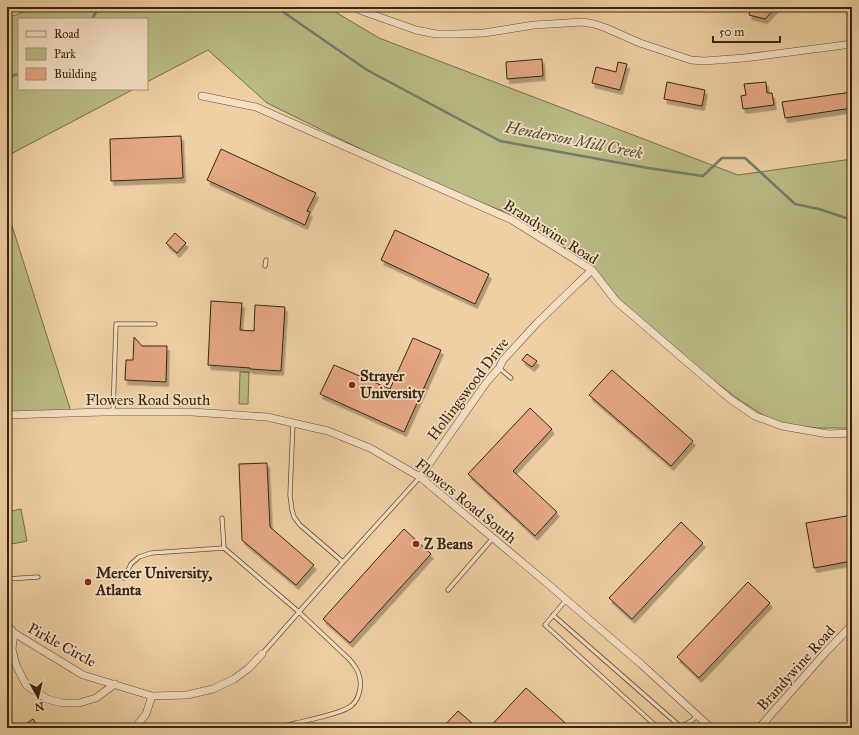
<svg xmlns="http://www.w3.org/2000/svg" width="859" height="735" viewBox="0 0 859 735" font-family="'IM FELL Great Primer',serif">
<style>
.green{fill:#babb85;stroke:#78704a}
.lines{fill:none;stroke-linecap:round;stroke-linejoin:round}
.stream{stroke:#737d67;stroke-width:2.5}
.building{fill:#e5a784;stroke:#37260f;filter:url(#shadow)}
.lane-casing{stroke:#655034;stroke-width:5}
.street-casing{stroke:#655034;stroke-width:8}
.lane{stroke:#f5e0c4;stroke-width:3.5}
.street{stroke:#f5e0c4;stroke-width:7}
.poi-dot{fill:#8f2418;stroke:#f5e0c4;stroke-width:1.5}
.labels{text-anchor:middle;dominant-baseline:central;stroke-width:3.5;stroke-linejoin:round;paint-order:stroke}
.street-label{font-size:15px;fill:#37260f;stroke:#f5e0c4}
.poi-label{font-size:15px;font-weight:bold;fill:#37260f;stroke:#f5e0c4;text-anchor:start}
.water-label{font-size:16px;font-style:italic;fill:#504a34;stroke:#f5e0c4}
</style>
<defs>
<filter id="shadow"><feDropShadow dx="2.5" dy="4.5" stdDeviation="0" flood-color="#0004"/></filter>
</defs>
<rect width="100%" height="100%" fill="#efd0a4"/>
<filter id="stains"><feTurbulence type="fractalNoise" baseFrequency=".005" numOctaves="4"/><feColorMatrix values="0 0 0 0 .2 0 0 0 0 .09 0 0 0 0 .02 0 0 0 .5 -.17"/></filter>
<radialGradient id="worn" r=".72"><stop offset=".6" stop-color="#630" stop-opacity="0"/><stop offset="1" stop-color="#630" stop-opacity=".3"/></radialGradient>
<!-- green -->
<path class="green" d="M32,7H327L379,38L738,175L852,159V428H818L777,424L738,399L687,360L616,299L580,258L524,219L438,187L267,103L208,50L147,82V19H19V89H134L7,156V18L32,9Z
M7,210L72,415L7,416Z
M240,372H249L248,404H239Z
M21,509L27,541L12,544L7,512Z"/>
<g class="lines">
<!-- stream -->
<path class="stream" d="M276,7L367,70L500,141L648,168L703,176L722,158H745L795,204L819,209L852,220
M92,19L99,7
M7,77L19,74"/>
</g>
<!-- building -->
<path class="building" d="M751,7L758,9V7H776L765,19L749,15Z
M542,59L543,76L507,79L506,62Z
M618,62L627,64L620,90L592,83L596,67L616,72Z
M667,82L705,90L702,106L664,99Z
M766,82L767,93H772L774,105L743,109L741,96L746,95L744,84Z
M852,92V108L785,118L782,102Z
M181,136L183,178L111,181L110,139Z
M221,149L316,193L307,211L310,212L305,225L207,180Z
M395,230L489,274L475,304L381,260Z
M175,233L186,243L177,253L166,243Z
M211,301L242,303L240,330L254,331L255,305L285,307L281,371L250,369V368L208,365Z
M134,337L142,346H167L166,382L125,380L126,360H133Z
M413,338L441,350L404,432L320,394L334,365L390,389Z
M527,354L537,361L532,367L522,360Z
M612,370L693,441L671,466L589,395Z
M530,408L552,429L513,471L557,512L535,536L468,474Z
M267,463L270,527L314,565L296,585L242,540L239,464Z
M852,515V561L814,568L806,523Z
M681,522L703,543L632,619L609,598Z
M404,529L431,554L350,643L323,619Z
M748,582L770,603L699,678L677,657Z
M526,688L571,728H489Z
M458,711L478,728H442Z
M33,719L39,728H20Z"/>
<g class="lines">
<defs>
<path id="lane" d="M265,266L266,260
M499,368L511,378
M113,412L116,324H155
M222,518L224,548
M343,562L420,477
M124,578L131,564L139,557L151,553L224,548L299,612L349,659C357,668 362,676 360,689C359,695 357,701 352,705C345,713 308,720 296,723L298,728
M7,579L38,577
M448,590L493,538
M566,600L545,625L656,726L672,728
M553,615L682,728
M262,654L343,562L300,525L294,517L292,510L290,495L293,423
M277,728L296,723
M675,728C684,726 690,723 697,716"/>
<path id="street" d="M354,7L365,12L416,30L436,34H455L484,33L534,25L583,22L594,24L606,28L640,43L691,60L704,61L744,58L852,44
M202,96L256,107L512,220L592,270L616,301L730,399L755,416L782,426L828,434L852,433
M7,415L103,412H192L267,417L328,431L370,448L420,477L542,579L641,664L711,728
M420,477L486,383L499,368L503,360L537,323L572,289L592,270
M7,625L14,633L83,675L152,696L187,695L213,689L234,679L249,668L262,654
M14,633L12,649L16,665L26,685L47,699L62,703H79L96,698L115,684
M135,728L146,714L152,696
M759,728L825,653L852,625"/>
</defs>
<!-- lane casing -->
<use href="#lane" class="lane-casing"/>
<!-- street casing -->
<use href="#street" class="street-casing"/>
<!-- lane -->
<use href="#lane" class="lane"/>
<!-- street -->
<use href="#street" class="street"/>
</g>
<!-- markers -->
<g class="poi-dot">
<circle cx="352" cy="385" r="4"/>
<circle cx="416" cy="544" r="4"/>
<circle cx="88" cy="582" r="4"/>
</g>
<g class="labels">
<!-- street labels -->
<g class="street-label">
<text transform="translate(551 232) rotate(32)">Brandywine Road</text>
<text transform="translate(468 389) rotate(-53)">Hollingswood Drive</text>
<text x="148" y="400">Flowers Road South</text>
<text transform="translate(466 501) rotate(39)">Flowers Road South</text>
<text transform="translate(62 645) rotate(29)">Pirkle Circle</text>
<text transform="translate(796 668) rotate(-48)">Brandywine Road</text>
</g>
<!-- poi labels -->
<g class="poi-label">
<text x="360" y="376">Strayer<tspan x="360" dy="17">University</tspan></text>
<text x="424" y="544">Z Beans</text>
<text x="96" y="573">Mercer University,<tspan x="96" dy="17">Atlanta</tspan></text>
</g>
<!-- water labels -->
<g class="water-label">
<text transform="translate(574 140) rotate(11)">Henderson Mill Creek</text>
</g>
</g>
<!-- margin -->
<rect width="859" height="735" fill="none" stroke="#efd0a4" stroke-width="24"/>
<rect x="8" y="8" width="843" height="719" fill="none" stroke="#37260f" stroke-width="2"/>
<rect x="12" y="12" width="835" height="711" fill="none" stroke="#37260f"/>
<!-- legend -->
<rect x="18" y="18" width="130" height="72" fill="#f5e0c4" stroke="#a9967c"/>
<rect x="26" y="31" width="20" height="6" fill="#f5e0c4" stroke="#a9967c"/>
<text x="54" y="38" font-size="12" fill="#37260f">Road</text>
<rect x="26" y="48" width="20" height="12" fill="#babb85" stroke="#a9967c"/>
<text x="54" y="58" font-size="12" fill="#37260f">Park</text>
<rect x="26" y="68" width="20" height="12" fill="#e5a784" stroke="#a9967c"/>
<text x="54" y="78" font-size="12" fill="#37260f">Building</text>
<!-- north arrow -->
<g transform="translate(38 697) rotate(172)" stroke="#f5e0c4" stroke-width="3" paint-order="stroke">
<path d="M0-3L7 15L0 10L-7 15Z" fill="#37260f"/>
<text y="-6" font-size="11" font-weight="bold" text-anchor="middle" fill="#37260f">N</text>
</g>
<!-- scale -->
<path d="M713 36v6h67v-6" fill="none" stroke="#37260f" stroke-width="2"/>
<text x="719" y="36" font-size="12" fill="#37260f" stroke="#f5e0c4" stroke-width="3" paint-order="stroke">50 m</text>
<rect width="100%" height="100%" filter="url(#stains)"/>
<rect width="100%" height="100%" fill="url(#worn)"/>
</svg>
